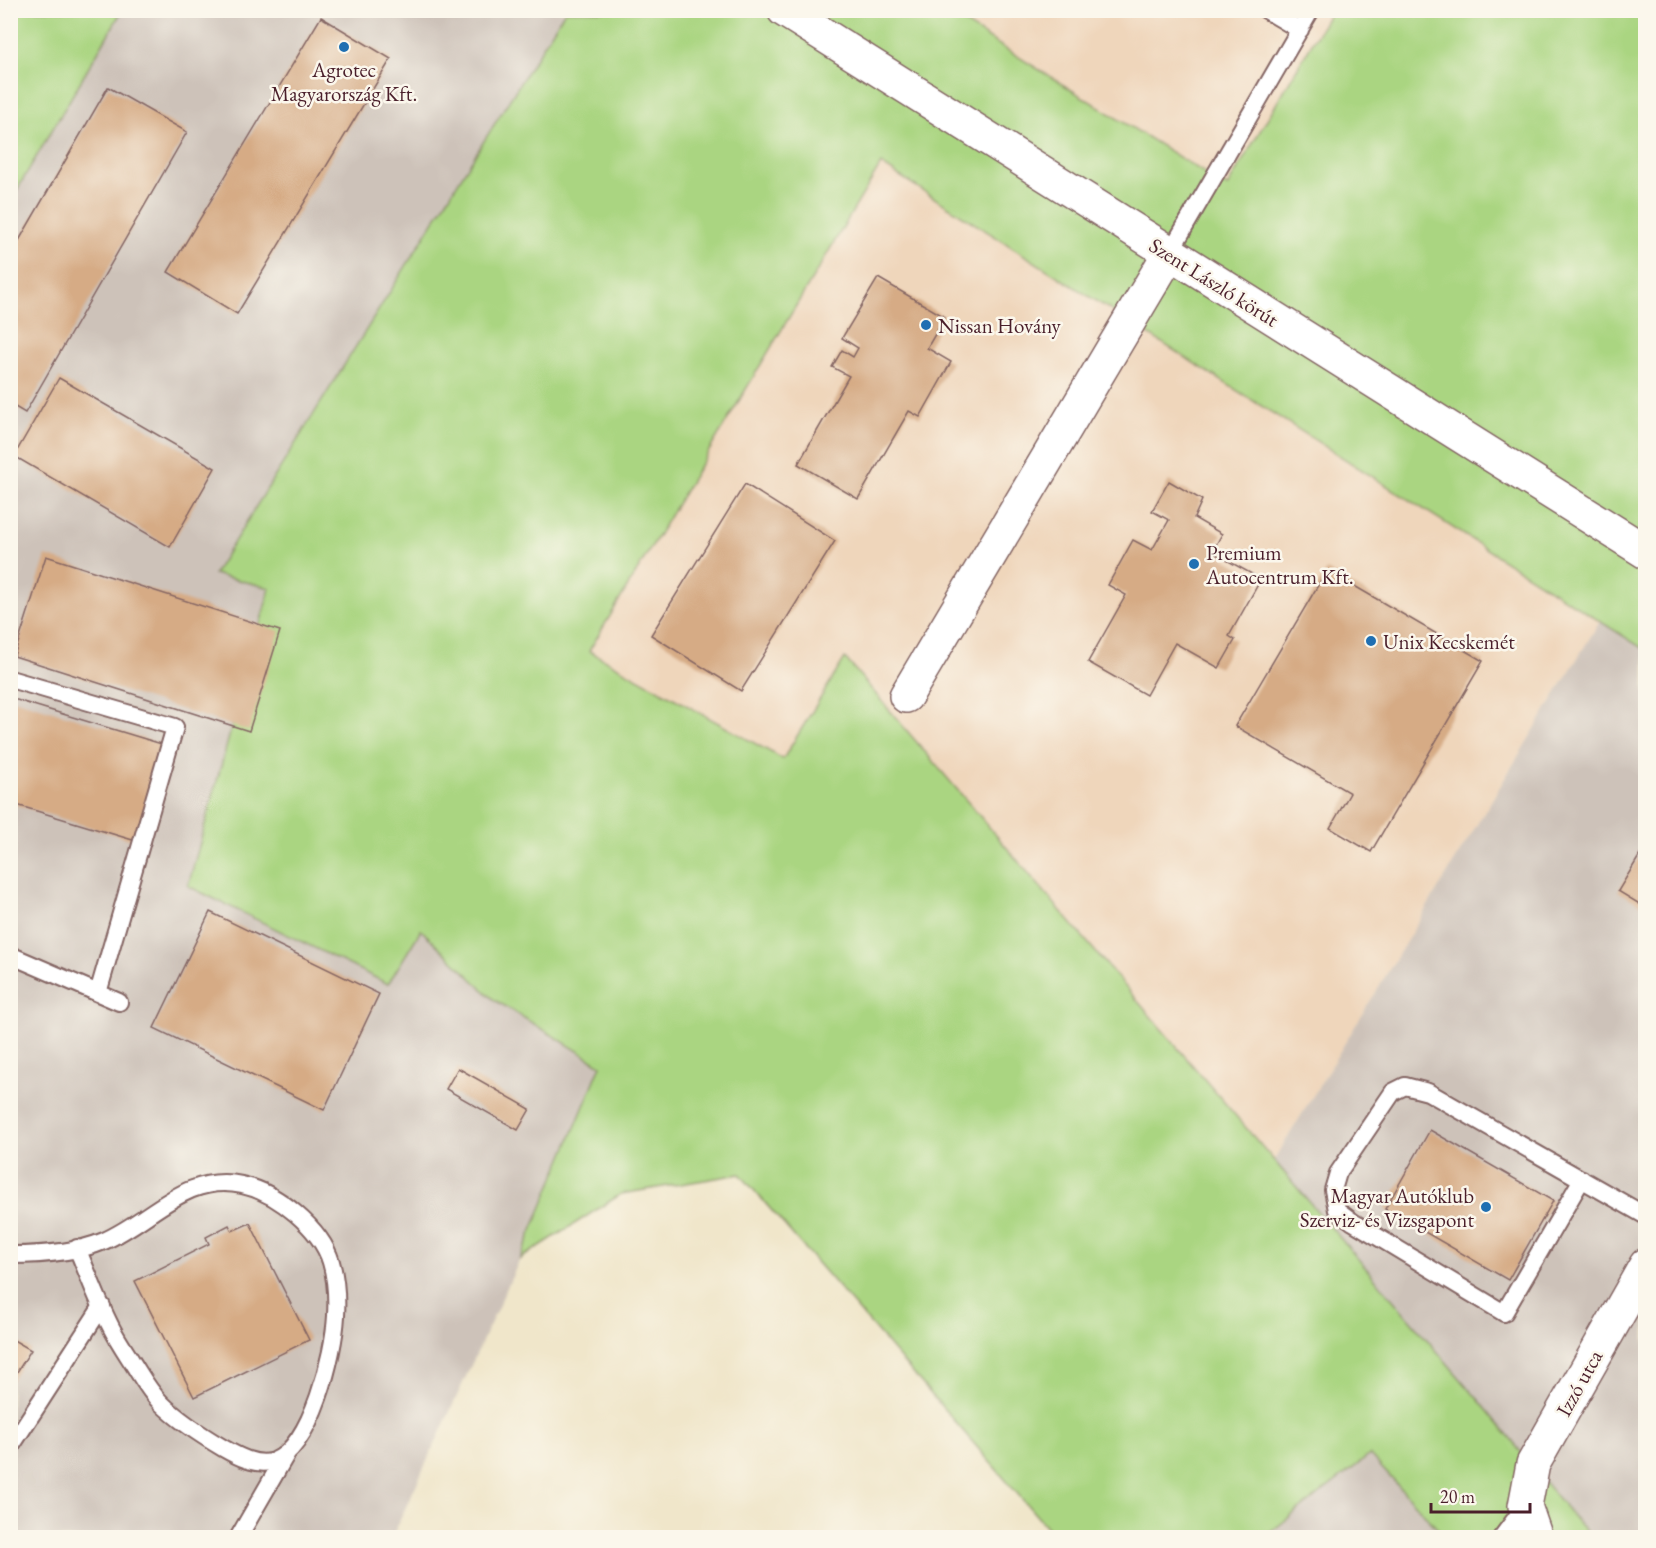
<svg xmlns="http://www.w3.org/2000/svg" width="1656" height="1548" viewBox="0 0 1656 1548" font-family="'EB Garamond',serif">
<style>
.built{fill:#efd6bb}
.industrial{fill:#cdc2b9}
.green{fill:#aad581;stroke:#7a7a56;stroke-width:1.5}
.building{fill:#d6ab85}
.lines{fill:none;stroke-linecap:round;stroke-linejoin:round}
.lane-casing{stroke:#846563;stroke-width:20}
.street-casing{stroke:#846563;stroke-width:36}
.secondary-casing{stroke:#846563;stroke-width:36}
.lane{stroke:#fff;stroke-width:16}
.street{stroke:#fff;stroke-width:33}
.secondary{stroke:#fff;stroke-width:33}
.poi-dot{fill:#1f6fb2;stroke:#fbf7ec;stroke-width:2}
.labels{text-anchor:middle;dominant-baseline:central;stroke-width:5;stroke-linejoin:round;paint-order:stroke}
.poi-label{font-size:21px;fill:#4a1f2b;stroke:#fbf7ec;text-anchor:start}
.street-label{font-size:21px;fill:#4a1f2b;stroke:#fbf7ec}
</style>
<rect width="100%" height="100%" fill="#fbf7ec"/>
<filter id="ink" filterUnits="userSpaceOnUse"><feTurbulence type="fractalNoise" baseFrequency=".0167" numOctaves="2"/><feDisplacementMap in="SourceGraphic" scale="12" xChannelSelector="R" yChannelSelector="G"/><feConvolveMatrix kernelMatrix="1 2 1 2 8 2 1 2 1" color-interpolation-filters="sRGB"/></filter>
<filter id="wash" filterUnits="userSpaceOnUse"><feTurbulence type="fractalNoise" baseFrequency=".008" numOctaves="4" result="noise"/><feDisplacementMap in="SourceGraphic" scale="24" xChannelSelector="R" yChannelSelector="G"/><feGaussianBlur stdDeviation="1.35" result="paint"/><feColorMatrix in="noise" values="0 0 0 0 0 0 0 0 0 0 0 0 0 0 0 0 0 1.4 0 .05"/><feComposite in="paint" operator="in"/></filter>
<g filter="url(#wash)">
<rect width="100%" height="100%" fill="#f0e6ca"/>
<!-- built -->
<path class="built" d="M945,11H1331L1227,187Z
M881,164L1600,621L1273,1162L845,659L784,759L589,651Z"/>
<!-- industrial -->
<path class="industrial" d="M122,11H565L215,574L270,588L188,886L421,930L493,999L601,1065L520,1259L392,1537L11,1538V200Z
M1600,621L1645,650V1537H1591L1565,1508L1480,1401L1273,1162Z
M1370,1455L1445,1537L1264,1538Z"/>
<!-- green -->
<path class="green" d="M11,10L122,11L11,200L10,11Z
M565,11H945L1227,187L1331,11H1645V650L881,164L589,651L783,759L845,658C1055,905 1267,1152 1477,1398C1516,1444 1551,1493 1591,1537H1445L1370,1455L1264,1537H1055L740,1174L621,1194L520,1259L601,1065L493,999L421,930L388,984L188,886L270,588L214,574Z"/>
<g id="blocks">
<!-- building -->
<path class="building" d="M321,17L391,59L237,314L168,272Z
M108,87L187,132L25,413L10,404V256Z
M878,278L945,317L927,348L951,362L920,417L909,411L858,499L798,464L849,376L832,367L842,350L853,357L858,348L842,338Z
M59,378L215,468L170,547L14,456Z
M1169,481L1202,500L1194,518L1222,534L1212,552L1261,579L1229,636L1235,640L1219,668L1175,643L1146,695L1088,662L1126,595L1108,585L1133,540L1152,550L1169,520L1152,511Z
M745,484L835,541L741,691L651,635Z
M46,556L280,631L249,731L14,656Z
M1327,570L1483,661L1371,852L1330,828L1350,793L1235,726Z
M10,698L165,745L136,841L10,803Z
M1646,845V908L1618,891Z
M210,912L379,994L324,1110L154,1028Z
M458,1068L530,1109L518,1130L446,1089Z
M1430,1130L1553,1201L1508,1280L1385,1209Z
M250,1223L309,1340L194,1397L135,1281L209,1244L206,1237L229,1225L232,1231Z
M10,1338L31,1350L10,1383Z"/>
</g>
</g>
<g filter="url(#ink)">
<use href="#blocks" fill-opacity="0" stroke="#846563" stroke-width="1.5"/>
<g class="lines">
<defs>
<path id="lane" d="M1266,10L1300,30
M1169,254L1311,10
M10,679L175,727L98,993
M10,955L119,1002
M1582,1179L1504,1313L1353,1222L1337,1210L1333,1190L1338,1173L1393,1092L1405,1086L1428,1092L1646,1216
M10,1255C40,1255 76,1253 104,1241C151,1221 186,1172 242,1185C276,1192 321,1228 331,1262C336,1279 337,1298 336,1316C334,1353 312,1446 274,1461C257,1467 237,1456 223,1448C201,1435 179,1421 161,1403C149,1391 141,1376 132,1362C125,1351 117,1339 111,1327C98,1302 88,1274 77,1248
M10,1448L102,1306
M238,1538L287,1453
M1501,1538L1525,1506"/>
<path id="street" d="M906,696L1169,254
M1536,1538L1525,1506L1533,1464L1646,1265"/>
<path id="secondary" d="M784,10L1646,552"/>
</defs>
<!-- lane casing -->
<use href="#lane" class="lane-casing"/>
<!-- street casing -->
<use href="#street" class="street-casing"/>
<!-- secondary casing -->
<use href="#secondary" class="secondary-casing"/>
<!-- lane -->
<use href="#lane" class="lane"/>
<!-- street -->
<use href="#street" class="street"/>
<!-- secondary -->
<use href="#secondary" class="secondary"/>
</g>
</g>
<!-- markers -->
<g class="poi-dot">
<circle cx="344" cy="47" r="6"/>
<circle cx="926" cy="325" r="6"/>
<circle cx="1194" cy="564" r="6"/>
<circle cx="1371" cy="641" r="6"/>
<circle cx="1486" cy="1207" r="6"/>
</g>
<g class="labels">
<!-- poi labels -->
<g class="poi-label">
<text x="344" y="69" text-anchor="middle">Agrotec<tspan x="344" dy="24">Magyarország Kft.</tspan></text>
<text x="938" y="325">Nissan Hovány</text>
<text x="1206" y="552">Premium<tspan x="1206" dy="24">Autocentrum Kft.</tspan></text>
<text x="1383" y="641">Unix Kecskemét</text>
<text x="1474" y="1195" text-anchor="end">Magyar Autóklub<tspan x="1474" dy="24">Szerviz- és Vizsgapont</tspan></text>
</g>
<!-- street labels -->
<g class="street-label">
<text transform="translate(1214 282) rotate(32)">Szent László körút</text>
<text transform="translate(1579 1383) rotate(-61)">Izzó utca</text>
</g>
</g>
<!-- margin -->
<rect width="1656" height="1548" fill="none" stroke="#fbf7ec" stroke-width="36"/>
<!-- scale -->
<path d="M1431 1503v9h99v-9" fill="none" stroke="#4a1f2b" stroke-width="3"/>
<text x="1440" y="1503" font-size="18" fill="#4a1f2b" stroke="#fbf7ec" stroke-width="4.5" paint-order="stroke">20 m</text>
</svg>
